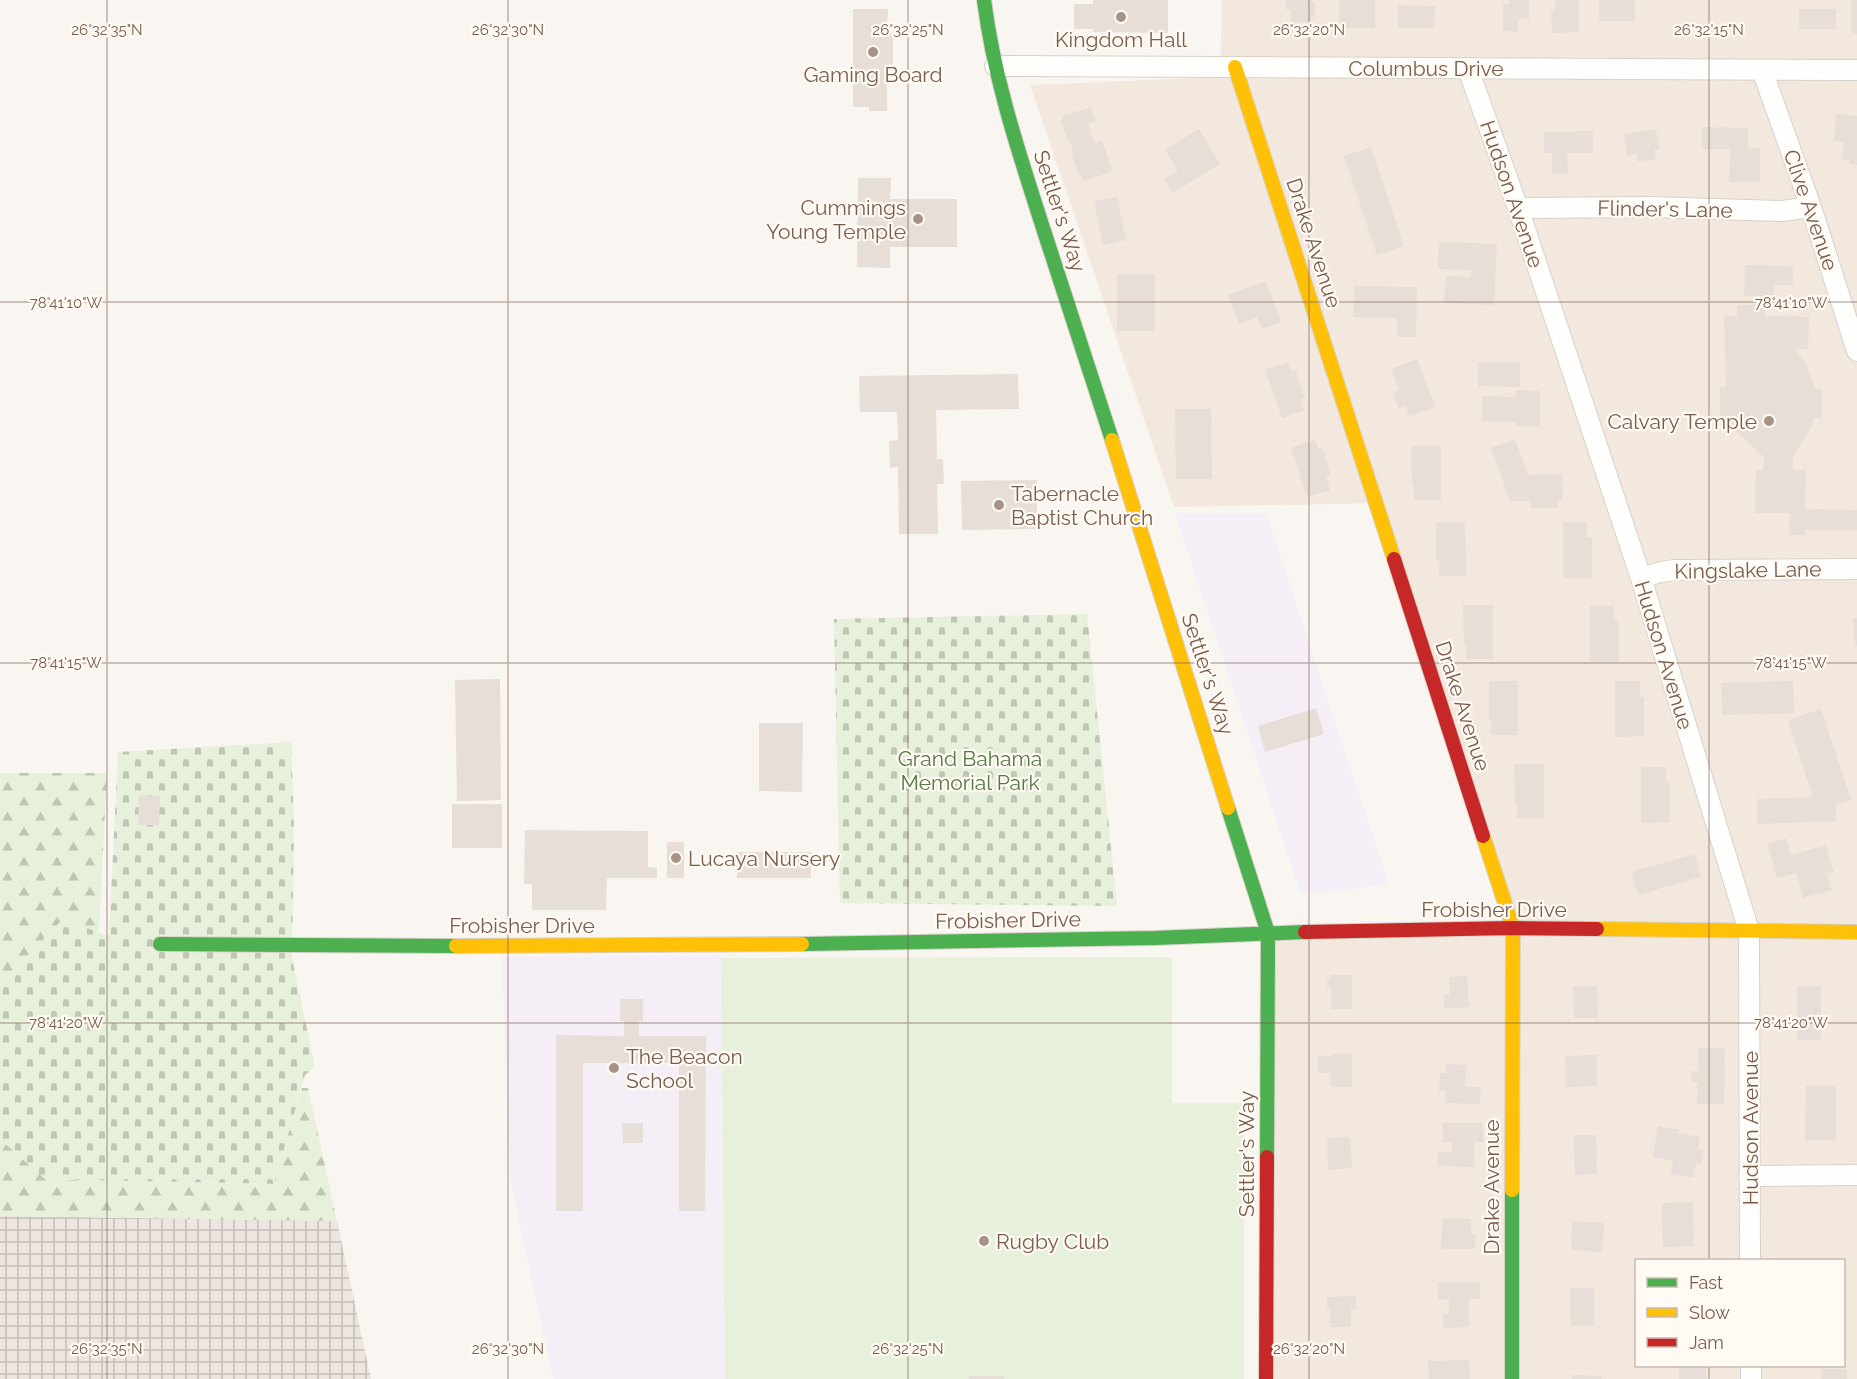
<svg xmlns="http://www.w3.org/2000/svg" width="1857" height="1379" viewBox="0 0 1857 1379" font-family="Raleway,sans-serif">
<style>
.residential{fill:#f2e8de;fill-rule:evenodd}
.industrial{fill:url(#industrial-grid)}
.education{fill:#f6eef6}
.grass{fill:#e7f0db}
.forest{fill:url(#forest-firs)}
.cemetery{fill:url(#cemetery-stones)}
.building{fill:#e6ded7}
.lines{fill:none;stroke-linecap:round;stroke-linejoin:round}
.street-casing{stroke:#d7d1cb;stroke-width:22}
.fast-casing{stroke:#d9d2cb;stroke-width:16}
.slow-casing{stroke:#d9d2cb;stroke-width:16}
.jam-casing{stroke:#d9d2cb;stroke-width:16}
.street{stroke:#fefefd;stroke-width:20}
.fast{stroke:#4caf50;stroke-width:14}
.slow{stroke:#ffc107;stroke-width:14}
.jam{stroke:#c62828;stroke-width:14}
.ticks{fill:none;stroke:#7a5c4d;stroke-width:1.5;stroke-opacity:0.45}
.poi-dot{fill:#a69286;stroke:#fffaf3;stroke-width:2}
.labels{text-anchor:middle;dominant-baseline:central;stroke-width:4.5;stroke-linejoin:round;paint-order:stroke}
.poi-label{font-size:21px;fill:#7a5c4d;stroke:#fffaf3;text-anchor:start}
.street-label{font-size:21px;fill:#7a5c4d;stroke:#fffaf3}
.park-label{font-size:21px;fill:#537a41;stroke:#fffaf3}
.ticks-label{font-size:15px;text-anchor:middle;fill:#7a5c4d;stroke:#fffaf3;stroke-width:4.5;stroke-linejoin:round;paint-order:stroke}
</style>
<defs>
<pattern id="industrial-grid" width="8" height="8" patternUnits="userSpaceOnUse" patternTransform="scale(1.5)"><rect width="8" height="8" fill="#ede5e0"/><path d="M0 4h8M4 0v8" fill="none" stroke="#c5bdb8"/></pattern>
<pattern id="forest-firs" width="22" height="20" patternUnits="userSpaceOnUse" patternTransform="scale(1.5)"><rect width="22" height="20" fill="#e7f0db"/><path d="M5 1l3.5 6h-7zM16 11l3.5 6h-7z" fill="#c0c6b4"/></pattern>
<pattern id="cemetery-stones" width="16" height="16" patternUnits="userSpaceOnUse" patternTransform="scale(1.5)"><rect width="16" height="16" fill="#e7f0db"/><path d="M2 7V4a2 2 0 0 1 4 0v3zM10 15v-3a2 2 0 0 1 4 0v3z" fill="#c0c6b4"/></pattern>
</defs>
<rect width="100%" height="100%" fill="#f9f5f0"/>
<!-- residential -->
<path class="residential" d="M1222,0H1857V1379H1266L1268,933L1512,928L1379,503L1174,507L1030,85L1220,77ZM1636,1260H1844V1366H1636Z"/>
<!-- industrial -->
<path class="industrial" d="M0,1216L337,1221L371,1379H0Z"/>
<!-- education -->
<path class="education" d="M1175,513H1266L1389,885L1301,894Z
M502,956H721L725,1379H553L510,1178Z"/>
<!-- grass -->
<path class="grass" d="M1172,957V1103H1244V1379H725L721,958Z"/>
<!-- forest -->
<path class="forest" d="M0,773H107L99,932L63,919L0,985Z
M302,1088H308L337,1221L0,1216V1139L45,1179L273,1184Z"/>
<!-- cemetery -->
<path class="cemetery" d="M1087,614L1117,906L840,903L834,619Z
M291,742L294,828L292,958L315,1067L305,1075L274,1184L45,1179L0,1139V985L63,919L109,936L118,752Z"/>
<!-- building -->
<path class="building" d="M1093,0H1168V33L1093,32V29H1074V4H1093Z
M1286,0H1311V2H1315V16H1311V22L1291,23V9L1286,10Z
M1339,0H1375V28H1340Z
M1509,0H1529V19L1518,18V32L1503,31V4H1509Z
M1555,0H1579V32L1552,33L1551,11H1555Z
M1599,0H1635V21H1599Z
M1851,0H1857V34L1851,33Z
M1398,5L1435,6L1434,28H1398Z
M853,9H888L887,33H893V70H887V111H869V107H853Z
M1799,9H1836V29H1799Z
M1091,107L1096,121L1088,123L1094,142L1102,140L1112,171L1083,181L1080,172L1078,173L1071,152H1073L1070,140L1068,141L1061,120L1063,119L1062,116Z
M1836,114L1857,116V165L1849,164V160H1842L1844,142L1834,141Z
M1702,127L1748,128V148H1760V182H1729L1730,149H1702Z
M1199,129L1220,164L1173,193L1164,179L1178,171L1165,150Z
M1656,129L1659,149L1654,150L1656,159L1638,162L1636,154L1627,155L1624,134Z
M1593,131V153H1567L1568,174H1552V153H1544V132Z
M1371,147L1404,246L1377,255L1344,156Z
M858,178H891L890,199H957V247H890V268L857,267Z
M1117,197L1126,240L1103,245L1094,201Z
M1439,242L1497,244L1494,305L1444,303L1446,276L1471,277V270L1438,269Z
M1745,265L1793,266V285H1774V296H1744Z
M1117,274H1155V331H1117Z
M1266,281L1281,322L1262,329L1257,317L1239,324L1228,295Z
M1354,286L1417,287L1416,337H1397V318L1353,317Z
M1737,305H1765V316L1809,317L1808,349H1795L1806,364L1815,389H1822V418H1813V424L1793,457V470H1806L1805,509L1857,510V530H1805V535H1789L1790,513H1755L1756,470L1763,471L1764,457L1720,416V387H1726L1724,316H1737Z
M1417,359L1435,407L1409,417L1406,406L1399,409L1393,393L1399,390L1391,369Z
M1288,362L1291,371L1295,369L1305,398L1301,399L1304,410L1282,418L1265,370Z
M1478,362H1520V387L1478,386Z
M1018,374L1019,409L936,410L937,459H943L944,484H937L938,534H899L898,467L890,468L889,441L898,440L897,412H860L859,376Z
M1516,390L1540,391V427L1515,426V422L1482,421V396L1516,397Z
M1175,409H1211L1212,479H1176Z
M1515,439L1528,475L1562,474L1563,500H1558V508H1531V501H1510L1491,448Z
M1315,440L1318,450L1322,448L1331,475L1326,477L1330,490L1307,497L1291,448Z
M1411,446H1441V500H1414V485H1412Z
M1037,480V529L962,530L961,481Z
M1436,522H1465L1466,576H1439V561H1436Z
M1563,522H1587V537H1592V578H1563Z
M1463,605H1493V659H1466V644H1464Z
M1590,606H1614V621H1619V662H1590Z
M1853,618H1857V646H1855Z
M500,679L501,800L457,801L455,680Z
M1489,681H1518V735H1491V720H1489Z
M1615,681H1640V697H1644V736L1615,737Z
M1793,681L1794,713L1722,715L1721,683Z
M1316,708L1324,734L1265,752L1258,726Z
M1821,709L1851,800L1836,805V821L1757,824V799L1813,797L1788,720Z
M759,723H803L802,792L759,791Z
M1514,764H1544V818H1517V803H1515Z
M1641,767H1666V782H1670V822L1641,823Z
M139,795L160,796L159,825H138Z
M452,804H502V848H452Z
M525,830L648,831V867L657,868V878H607L606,910H532V884H524Z
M1786,838L1791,855L1826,845L1834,872L1827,874L1832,890L1803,898L1796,873L1777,878L1767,844Z
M667,842H684V878H667Z
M737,852H811V878H737Z
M1695,854L1701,877L1638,895L1631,872Z
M1331,975H1352V1009H1331V988H1327V979H1331Z
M1467,976L1469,1007L1444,1009V994H1450L1449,977Z
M1573,986H1597L1598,1018H1574Z
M1797,986H1821V1040H1797Z
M620,999H643V1021H639V1036H706L705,1211H679V1063H583V1211H556V1035L624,1036V1021H620Z
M1698,1048H1725L1724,1104H1697L1698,1082H1691L1692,1071H1698Z
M1331,1054H1352V1087H1331V1073H1318V1056H1331Z
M1597,1055V1086L1566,1087L1565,1056Z
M1446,1064L1466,1065L1465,1087H1481L1480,1104L1445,1103L1446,1091H1439L1440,1073H1446Z
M1806,1086H1836V1140H1805Z
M622,1123H643V1143H623Z
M1443,1123H1483V1142H1474V1167L1438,1166V1152H1452V1142H1442Z
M1658,1126L1679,1130L1678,1133L1700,1137L1698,1149L1704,1150L1701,1164L1696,1163L1693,1178L1671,1174L1673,1161L1653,1157Z
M1574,1135H1596L1597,1174L1575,1175Z
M1350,1137L1352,1168L1328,1170L1327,1138Z
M1693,1202L1694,1246L1663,1247L1662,1203Z
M1442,1218L1471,1219V1234H1476L1475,1249H1441Z
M1572,1221L1604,1223L1602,1252L1571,1250Z
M1438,1282H1480V1299H1469V1327L1443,1328V1314H1449V1299L1438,1300Z
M1570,1288H1594V1326H1570Z
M1356,1296V1309H1351V1327H1330V1309H1327V1297Z
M1469,1360L1470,1379H1429L1428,1361Z
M1679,1366H1706L1707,1379H1679Z
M1821,1369H1847V1379H1821Z
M1572,1375L1602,1376L1601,1379H1572Z
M969,1376H1004V1379H969Z"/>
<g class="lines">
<defs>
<path id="street" d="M995,66L1857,70
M1468,69L1518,208L1641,578L1749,931L1750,1260
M1762,70L1811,207L1857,351
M1518,208L1649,207L1782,211L1811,207
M1641,578L1661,572L1674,570L1857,569
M1749,1176L1857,1175
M1751,1366V1379"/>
<path id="fast" d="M984,0C994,79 1019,153 1043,228C1066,299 1089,370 1112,440
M1228,808L1268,933L1267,1157
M160,944L456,946
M802,944L1155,938L1305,932
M1512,1379V1190"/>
<path id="slow" d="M1235,67L1394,559
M1112,440L1228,808
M1483,836L1513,928L1512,1190
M1597,929L1857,932
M456,946L802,944"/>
<path id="jam" d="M1394,559L1483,836
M1305,932L1513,928L1597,929
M1266,1379L1267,1157"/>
</defs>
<!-- street casing -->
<use href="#street" class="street-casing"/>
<!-- fast casing -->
<use href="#fast" class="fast-casing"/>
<!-- slow casing -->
<use href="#slow" class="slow-casing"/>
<!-- jam casing -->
<use href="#jam" class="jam-casing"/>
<!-- street -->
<use href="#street" class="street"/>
<!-- fast -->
<use href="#fast" class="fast"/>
<!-- slow -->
<use href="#slow" class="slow"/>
<!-- jam -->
<use href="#jam" class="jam"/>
</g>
<!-- ticks -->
<path class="ticks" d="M107,0V1379M508,0V1379M908,0V1379M1309,0V1379M1709,0V1260M0,302H1857M0,663H1857M0,1023H1857M1709,1366V1379"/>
<!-- markers -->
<g class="poi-dot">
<circle cx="1121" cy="17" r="6"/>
<circle cx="873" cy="52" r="6"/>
<circle cx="918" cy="219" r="6"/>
<circle cx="1769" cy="421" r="6"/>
<circle cx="999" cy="505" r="6"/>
<circle cx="676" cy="858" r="6"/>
<circle cx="614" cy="1068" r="6"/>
<circle cx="984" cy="1241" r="6"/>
</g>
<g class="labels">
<!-- poi labels -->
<g class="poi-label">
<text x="1121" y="39" text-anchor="middle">Kingdom Hall</text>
<text x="873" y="74" text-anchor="middle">Gaming Board</text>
<text x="906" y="207" text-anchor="end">Cummings<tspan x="906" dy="24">Young Temple</tspan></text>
<text x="1757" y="421" text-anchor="end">Calvary Temple</text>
<text x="1011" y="493">Tabernacle<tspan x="1011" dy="24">Baptist Church</tspan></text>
<text x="688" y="858">Lucaya Nursery</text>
<text x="626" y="1056">The Beacon<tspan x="626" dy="24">School</tspan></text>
<text x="996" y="1241">Rugby Club</text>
</g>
<!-- street labels -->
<g class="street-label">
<text x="1426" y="68">Columbus Drive</text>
<text transform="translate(1512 194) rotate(71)">Hudson Avenue</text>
<text transform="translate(1665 209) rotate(1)">Flinder's Lane</text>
<text transform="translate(1811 210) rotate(71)">Clive Avenue</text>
<text transform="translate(1060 211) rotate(72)">Settler's Way</text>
<text transform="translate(1314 243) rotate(72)">Drake Avenue</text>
<text transform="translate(1748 570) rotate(-1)">Kingslake Lane</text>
<text transform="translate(1664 655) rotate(73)">Hudson Avenue</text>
<text transform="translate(1208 674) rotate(72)">Settler's Way</text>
<text transform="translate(1463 706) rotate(72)">Drake Avenue</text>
<text x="1494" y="909">Frobisher Drive</text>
<text transform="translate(1008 920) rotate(-1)">Frobisher Drive</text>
<text x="522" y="925">Frobisher Drive</text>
<text transform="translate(1750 1128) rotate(-90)">Hudson Avenue</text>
<text transform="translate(1246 1154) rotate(-90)">Settler's Way</text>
<text transform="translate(1491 1187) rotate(-90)">Drake Avenue</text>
</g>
<!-- park labels -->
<g class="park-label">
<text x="970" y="758">Grand Bahama<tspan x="970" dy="24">Memorial Park</tspan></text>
</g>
</g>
<g class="ticks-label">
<text x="107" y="35">26°32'35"N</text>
<text x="508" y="35">26°32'30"N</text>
<text x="908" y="35">26°32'25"N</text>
<text x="1309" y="35">26°32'20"N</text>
<text x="1709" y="35">26°32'15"N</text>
<text x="1791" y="308">78°41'10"W</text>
<text x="66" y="308">78°41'10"W</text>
<text x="1791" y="668">78°41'15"W</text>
<text x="66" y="668">78°41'15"W</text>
<text x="1791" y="1028">78°41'20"W</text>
<text x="66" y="1028">78°41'20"W</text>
<text x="107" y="1354">26°32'35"N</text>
<text x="508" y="1354">26°32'30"N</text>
<text x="908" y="1354">26°32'25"N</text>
<text x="1309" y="1354">26°32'20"N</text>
</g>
<!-- legend -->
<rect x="1635" y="1259" width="210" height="108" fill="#fffaf3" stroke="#cabbb1" stroke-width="1.5"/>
<rect x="1647" y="1278" width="30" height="9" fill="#4caf50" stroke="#cabbb1" stroke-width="1.5"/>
<text x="1689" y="1289" font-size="18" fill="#7a5c4d">Fast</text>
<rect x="1647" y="1308" width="30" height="9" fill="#ffc107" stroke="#cabbb1" stroke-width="1.5"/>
<text x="1689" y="1319" font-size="18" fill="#7a5c4d">Slow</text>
<rect x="1647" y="1338" width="30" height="9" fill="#c62828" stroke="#cabbb1" stroke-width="1.5"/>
<text x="1689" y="1349" font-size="18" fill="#7a5c4d">Jam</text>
</svg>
